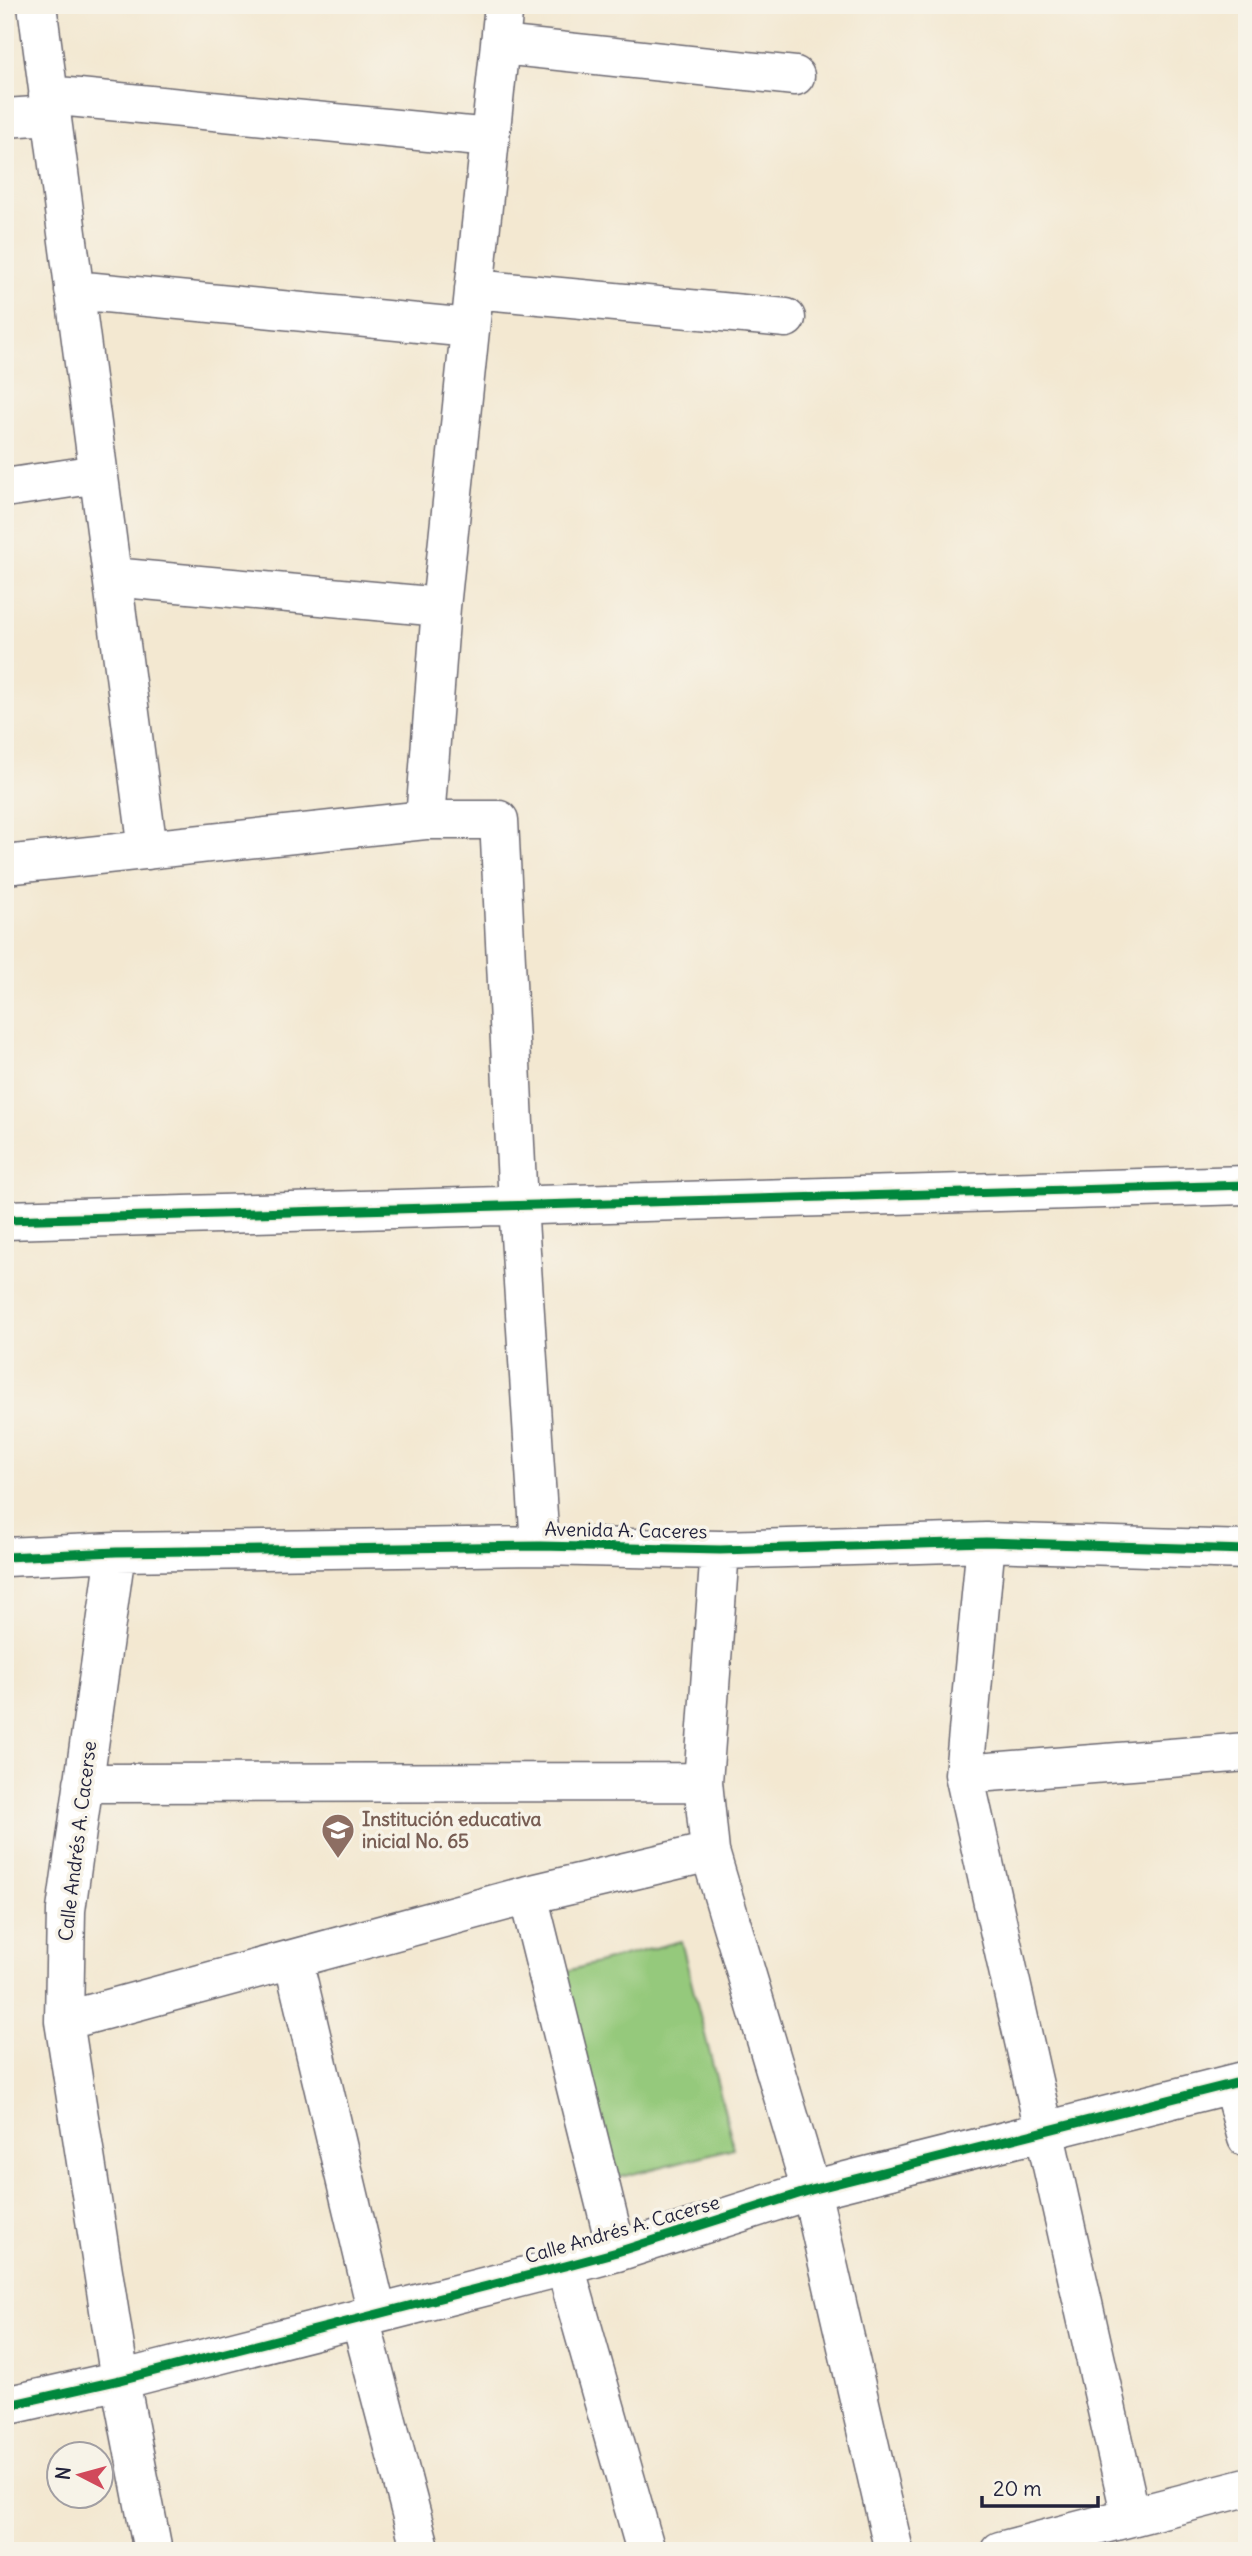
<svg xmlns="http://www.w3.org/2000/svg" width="1252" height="2556" viewBox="0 0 1252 2556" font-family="Delius,sans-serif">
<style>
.green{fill:#95c97b;stroke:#5c765b;stroke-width:2}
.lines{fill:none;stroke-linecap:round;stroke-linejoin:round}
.minor-casing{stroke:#6b6770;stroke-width:41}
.minor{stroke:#fff;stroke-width:38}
.cycleway-casing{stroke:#f7f3e8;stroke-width:13}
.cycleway{stroke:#00873e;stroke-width:9}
.labels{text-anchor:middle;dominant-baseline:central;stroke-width:7;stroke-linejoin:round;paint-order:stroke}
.street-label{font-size:19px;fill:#22223b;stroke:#f7f3e8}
.education-label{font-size:19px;font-weight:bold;fill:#785e54;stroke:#f7f3e8;text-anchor:start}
</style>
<rect width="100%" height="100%" fill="#f7f3e8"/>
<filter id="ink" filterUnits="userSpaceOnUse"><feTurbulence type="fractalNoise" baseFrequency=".0143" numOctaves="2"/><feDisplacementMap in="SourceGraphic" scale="14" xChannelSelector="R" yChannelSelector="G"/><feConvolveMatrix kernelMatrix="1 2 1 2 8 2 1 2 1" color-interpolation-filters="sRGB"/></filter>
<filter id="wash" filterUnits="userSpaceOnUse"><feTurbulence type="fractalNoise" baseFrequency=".00686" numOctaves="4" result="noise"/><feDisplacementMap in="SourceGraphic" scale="28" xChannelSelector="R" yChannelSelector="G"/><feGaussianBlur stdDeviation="1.57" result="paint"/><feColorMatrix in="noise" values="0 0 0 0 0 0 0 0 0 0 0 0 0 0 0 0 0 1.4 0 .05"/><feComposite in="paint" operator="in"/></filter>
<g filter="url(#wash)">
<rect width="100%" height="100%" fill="#f3e8d1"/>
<!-- green -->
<path class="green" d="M681,1941L734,2148L617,2178L563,1972Z"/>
</g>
<g filter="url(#ink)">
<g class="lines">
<defs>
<path id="minor" d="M37,5L148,850
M500,45L795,76
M48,95L490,138
M5,118L51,115
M474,289L786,318
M74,290L470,328
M5,488L98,474
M112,577L441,607
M425,820L441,607L504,5
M5,865L425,820H499L518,1205L540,1546
M5,1220L1247,1185
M986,1542L964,1774L1131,2517
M720,1550L703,1782L710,1852L811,2190L894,2551
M116,1552L66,1910L64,2021L120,2380L153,2551
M5,1557L116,1552L540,1546L720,1550L986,1542L1247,1550
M964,1774L1247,1752
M83,1783L703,1782
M528,1895L617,2252
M293,1959L377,2313
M64,2021L528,1895L710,1852
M1232,2084L1247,2138
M565,2266L646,2551
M360,2318L421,2551
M5,2406L120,2380L565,2266L617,2252L811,2190L1247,2080
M1000,2551L1247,2487"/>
</defs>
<!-- minor casing -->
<use href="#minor" class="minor-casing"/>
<!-- minor -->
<use href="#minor" class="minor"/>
<defs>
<path id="cycleway" d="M5,1220L1247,1185
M5,1557L116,1552L540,1546L720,1550L986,1542L1247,1550
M5,2406L120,2380L565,2266L617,2252L811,2190L1247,2080"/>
</defs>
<!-- cycleway casing -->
<use href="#cycleway" class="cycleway-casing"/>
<!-- cycleway -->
<use href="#cycleway" class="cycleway"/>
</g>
</g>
<!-- icons -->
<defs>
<symbol id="school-pin" viewBox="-11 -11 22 30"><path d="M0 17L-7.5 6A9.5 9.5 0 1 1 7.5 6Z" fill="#8d6e63" stroke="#f7f3e8"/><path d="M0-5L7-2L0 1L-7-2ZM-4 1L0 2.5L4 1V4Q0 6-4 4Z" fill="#fff"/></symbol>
</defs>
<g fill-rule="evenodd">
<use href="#school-pin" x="319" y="1811" width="38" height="52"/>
</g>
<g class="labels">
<!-- street labels -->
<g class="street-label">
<text transform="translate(626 1530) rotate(1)">Avenida A. Caceres</text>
<text transform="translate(77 1841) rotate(-83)">Calle Andrés A. Cacerse</text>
<text transform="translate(622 2229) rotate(-16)">Calle Andrés A. Cacerse</text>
</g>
<!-- education labels -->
<g class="education-label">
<text x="362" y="1819">Institución educativa<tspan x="362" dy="22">inicial No. 65</tspan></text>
</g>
</g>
<!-- margin -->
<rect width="1252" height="2556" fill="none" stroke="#f7f3e8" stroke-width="28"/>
<!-- north arrow -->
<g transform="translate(80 2475) rotate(276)"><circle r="33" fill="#f7f3e8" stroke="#a29fa3" stroke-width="2"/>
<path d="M0-5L12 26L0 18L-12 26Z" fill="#d1495b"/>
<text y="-10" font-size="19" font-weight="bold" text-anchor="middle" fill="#22223b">N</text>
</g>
<!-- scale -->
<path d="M982 2496v10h116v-10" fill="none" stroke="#22223b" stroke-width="3.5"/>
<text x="993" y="2496" font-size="21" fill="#22223b" stroke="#f7f3e8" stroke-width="5" paint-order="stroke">20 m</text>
</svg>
